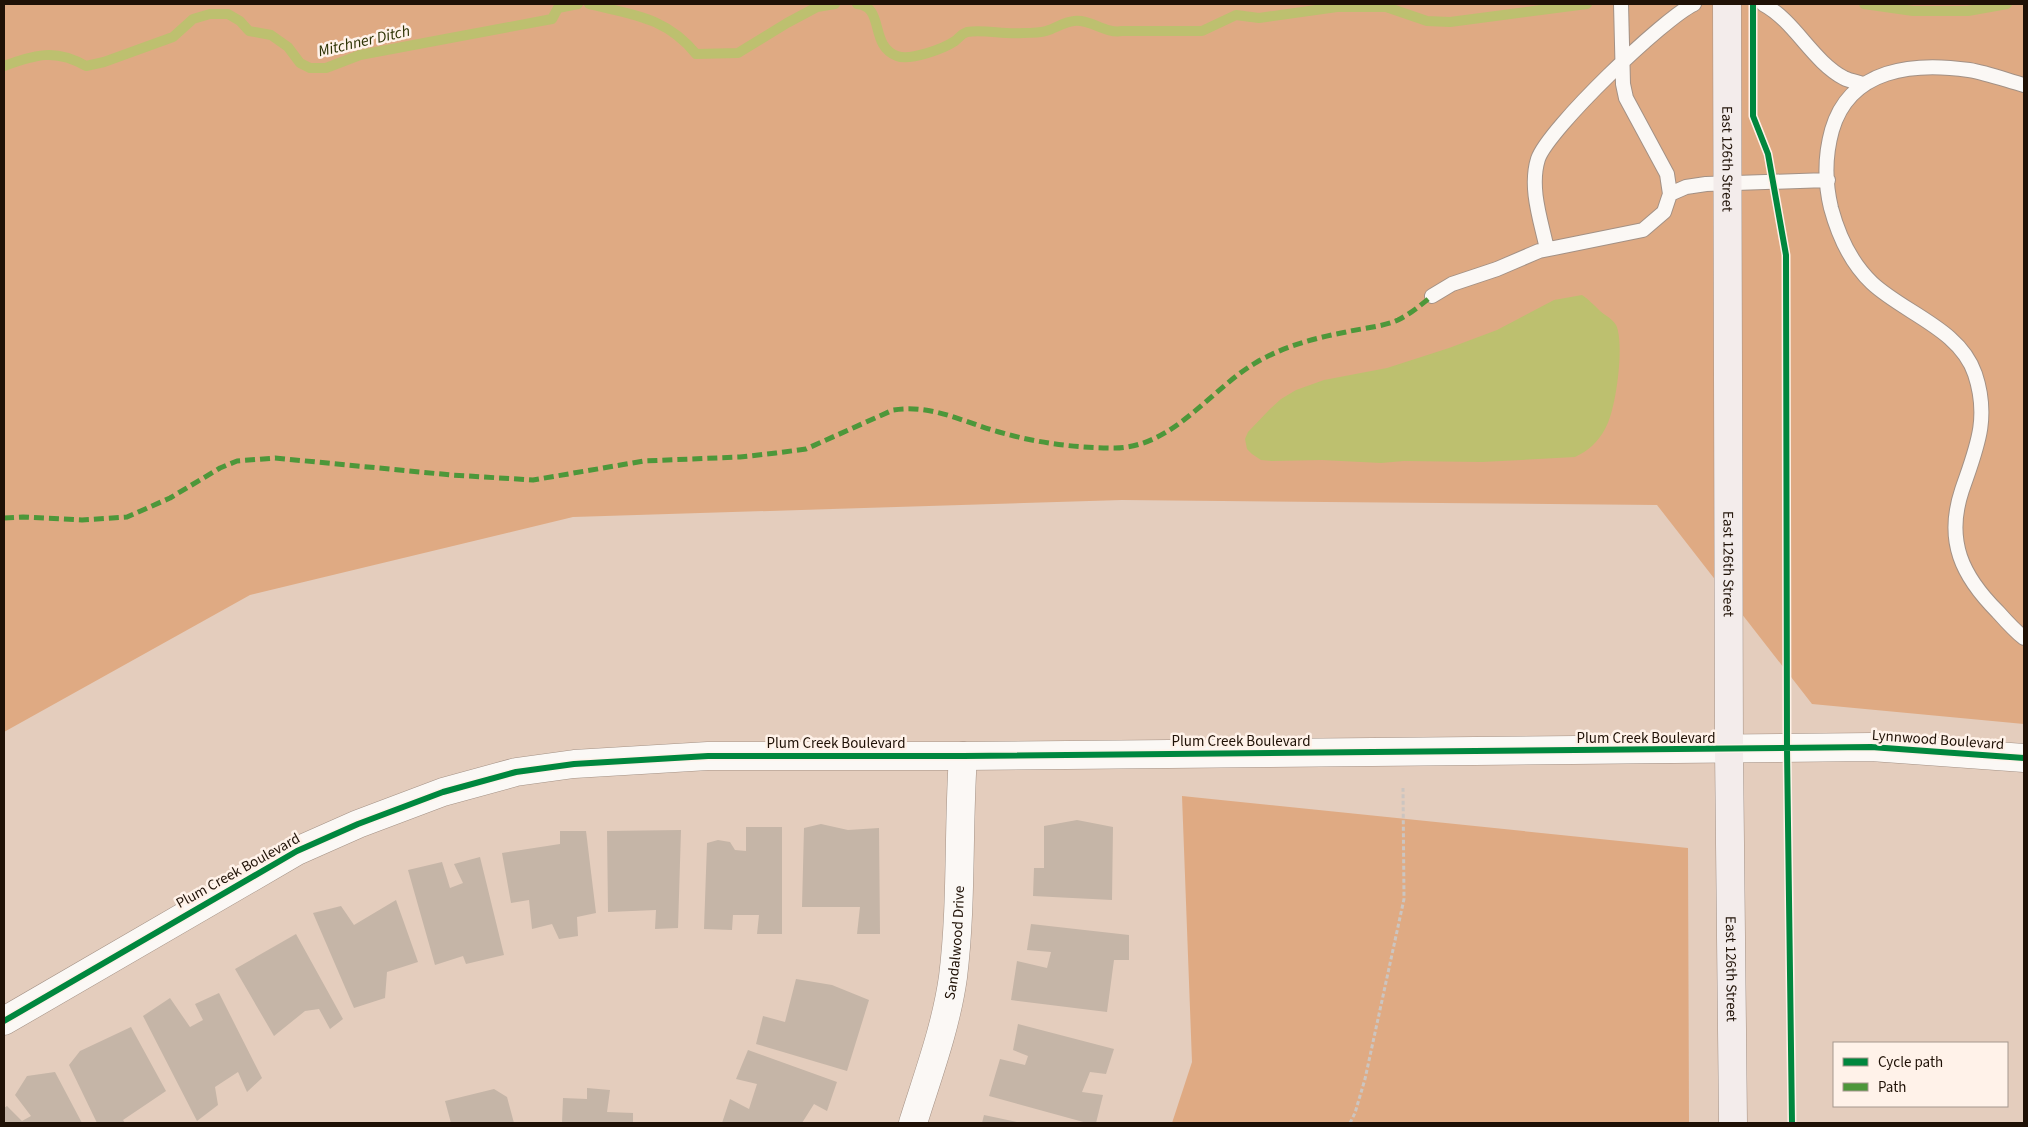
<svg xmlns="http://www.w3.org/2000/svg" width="2028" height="1127" viewBox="0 0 2028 1127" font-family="'Source Sans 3',sans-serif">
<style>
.green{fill:#dfaa83}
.water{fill:#bdc06f}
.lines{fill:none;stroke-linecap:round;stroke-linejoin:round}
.stream{stroke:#bdc06f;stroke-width:10}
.building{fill:#c5b5a7}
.lane-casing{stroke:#a39185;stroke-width:16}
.street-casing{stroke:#a39185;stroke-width:29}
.secondary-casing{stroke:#a39185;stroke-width:29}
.path{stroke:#ccc5c0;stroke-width:3;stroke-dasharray:4 2.5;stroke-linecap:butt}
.lane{stroke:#fbf8f5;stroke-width:14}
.street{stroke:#fbf8f5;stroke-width:28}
.secondary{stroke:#f3eceb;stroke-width:28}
.quiet{stroke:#4d973a;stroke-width:5;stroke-dasharray:10 5;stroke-linecap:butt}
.cycleway-casing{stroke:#fff2e9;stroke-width:9}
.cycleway{stroke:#00873e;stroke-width:6}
.labels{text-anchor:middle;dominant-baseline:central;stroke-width:5;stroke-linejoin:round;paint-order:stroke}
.street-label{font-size:15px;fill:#1f1106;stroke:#fff2e9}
.water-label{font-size:16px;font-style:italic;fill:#2c3203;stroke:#fff2e9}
</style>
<rect width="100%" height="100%" fill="#e4cdbd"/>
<!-- green -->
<path class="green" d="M4,4H2024V724L1812,704L1657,505L1122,500L573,517L250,595L4,732Z
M1182,796L1688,848L1689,1123H1172L1192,1062Z"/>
<!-- water -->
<path class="water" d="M1582,295C1589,300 1593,304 1599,310C1605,316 1611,317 1616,325C1625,343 1616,412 1605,429C1598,442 1588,451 1575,457L1482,462L1404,461L1381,463L1322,460L1272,461L1261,460L1252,454L1247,449L1245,439L1248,432L1270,409L1281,399L1296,390L1324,380L1387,368L1449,348L1497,330L1554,300Z"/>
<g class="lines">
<!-- stream -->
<path class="stream" d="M589,4C633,15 666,17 696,54L738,53L787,23L817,7L835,4
M857,4C885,6 869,46 897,56C910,61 943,49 955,41C959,38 961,34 967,32C985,29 1004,35 1023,33C1030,33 1039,33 1046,31C1056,28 1064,22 1074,21C1091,19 1105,34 1122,31H1202L1236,15L1259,18L1337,7H1386L1427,21L1450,22L1587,4
M1864,4L1913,11H1968L2007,4
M4,66C35,55 55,48 86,66L104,62L173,37L193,19L210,14H228L240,21L249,31L271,35L288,47L300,63L310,68H326L360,55L552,19L558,8L578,4"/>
</g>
<!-- building -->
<path class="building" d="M1077,820L1113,827L1112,900L1033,896L1034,868H1044V826Z
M821,824L848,830L879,828L880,934H857L860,907H802L804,828Z
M746,827H782V934H757L759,915H733L732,930L704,929L707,843L718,840L730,842L735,850L746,851Z
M681,830L678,928L655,929L656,910L608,912L607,831Z
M560,831H586L596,913L577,917L578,936L559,939L552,924L532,929L529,900L511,903L502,853L560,844Z
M480,857L504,955L466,964L463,956L435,965L408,870L442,862L450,888L463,883L454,864Z
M396,900L418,962L387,972L385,998L354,1008L313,913L341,906L354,925Z
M1031,924L1129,935V960H1114L1107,1012L1011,1000L1017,961L1047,968L1051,952L1027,950Z
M296,934L343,1019L330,1029L319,1009L305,1011L274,1036L235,969Z
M796,979L832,985L869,1000L847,1071L756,1044L763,1016L785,1022Z
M219,993L262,1078L247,1092L238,1072L215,1087L218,1105L197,1121L143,1016L170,998L190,1027L203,1020L195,1004Z
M1018,1024L1114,1049L1106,1074L1090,1072L1082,1092L1103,1095L1096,1123H1087L989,1096L1000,1059L1025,1065L1028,1056L1013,1050Z
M131,1027L166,1091L123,1120L125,1123H97L69,1065L80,1051Z
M748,1050L837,1082L827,1111L814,1104L802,1123H722L730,1099L749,1109L757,1084L736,1079Z
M55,1072L82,1123H4V1108L7,1106L22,1121L31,1116L15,1095L27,1076Z
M587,1088L610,1090L607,1112L633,1113V1123H562L563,1098L587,1099Z
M494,1089L507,1097L514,1123H451L445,1101Z
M984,1115L1017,1122V1123H982Z"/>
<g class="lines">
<defs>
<path id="lane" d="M1763,4C1795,21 1812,61 1844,78C1850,81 1857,82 1863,84
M2024,85C2006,80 1987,73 1969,70C1914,62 1850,68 1832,130C1825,155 1825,183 1831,208C1838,234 1851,263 1872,283C1904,313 1960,329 1975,374C1990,419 1976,449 1962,490C1945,541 1962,576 1998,612C2006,621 2015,631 2024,638
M1670,194L1686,187L1706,184L1828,180
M1547,249C1541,221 1529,188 1538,159C1548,129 1665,17 1694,4
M1432,296L1452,284L1497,269L1539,251L1643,230L1664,212L1670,194L1667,174L1626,98L1623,84L1621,4"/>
<g id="street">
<path d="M4,1021L297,851L358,824L443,792L516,772L574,764L708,756H963L1871,747L2024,758"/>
<path id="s1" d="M913,1123C928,1075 946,1027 953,977C962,904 958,829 963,756"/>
</g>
<g id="secondary">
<path id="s2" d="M1727,4L1729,750L1733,1123"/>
</g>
</defs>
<!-- lane casing -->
<use href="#lane" class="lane-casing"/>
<!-- street casing -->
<use href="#street" class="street-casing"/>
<!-- secondary casing -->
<use href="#secondary" class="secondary-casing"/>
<!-- path -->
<path class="path" d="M1350,1123L1355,1113L1365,1079L1404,899L1403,788"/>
<!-- lane -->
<use href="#lane" class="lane"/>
<!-- street -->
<use href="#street" class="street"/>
<!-- secondary -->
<use href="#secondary" class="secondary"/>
<!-- quiet -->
<path class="quiet" d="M4,518L23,517L82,520L127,517L170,498L220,468L237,461L275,458L451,475L533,480L644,461L740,457L776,453L806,449L893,410C932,404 963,422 999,432C1037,443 1075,448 1115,448C1174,447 1210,389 1257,362C1285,346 1315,338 1346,332C1363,328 1382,327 1398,320C1410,314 1421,305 1432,296"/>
<defs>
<path id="cycleway" d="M1753,4V116L1768,154L1786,255L1787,749L1792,1123
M4,1021L297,851L358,824L443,792L516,772L574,764L708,756H963L1871,747L2024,758"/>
</defs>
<!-- cycleway casing -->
<use href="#cycleway" class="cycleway-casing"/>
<!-- cycleway -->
<use href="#cycleway" class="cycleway"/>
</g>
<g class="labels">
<!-- street labels -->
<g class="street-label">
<text stroke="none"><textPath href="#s2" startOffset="155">East 126th Street</textPath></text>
<text stroke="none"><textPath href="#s2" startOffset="560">East 126th Street</textPath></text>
<text x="1646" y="738">Plum Creek Boulevard</text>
<text transform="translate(1938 740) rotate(4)">Lynnwood Boulevard</text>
<text x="1241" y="741">Plum Creek Boulevard</text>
<text x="836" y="743">Plum Creek Boulevard</text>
<text transform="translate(238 871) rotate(-29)">Plum Creek Boulevard</text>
<text stroke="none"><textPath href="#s1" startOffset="186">Sandalwood Drive</textPath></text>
<text stroke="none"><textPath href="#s2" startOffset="965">East 126th Street</textPath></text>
</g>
<!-- water labels -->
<g class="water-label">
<text transform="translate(364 41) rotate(-13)">Mitchner Ditch</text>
</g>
</g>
<!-- border -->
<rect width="2028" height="1127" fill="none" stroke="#1f1106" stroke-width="10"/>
<!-- legend -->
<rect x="1833" y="1042" width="175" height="65" fill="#fff2e9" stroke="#a5988e"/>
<rect x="1843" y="1058" width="25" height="8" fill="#00873e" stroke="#a5988e"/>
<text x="1878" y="1067" font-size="15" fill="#1f1106">Cycle path</text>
<rect x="1843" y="1083" width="25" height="8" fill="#4d973a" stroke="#a5988e"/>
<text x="1878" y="1092" font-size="15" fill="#1f1106">Path</text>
</svg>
